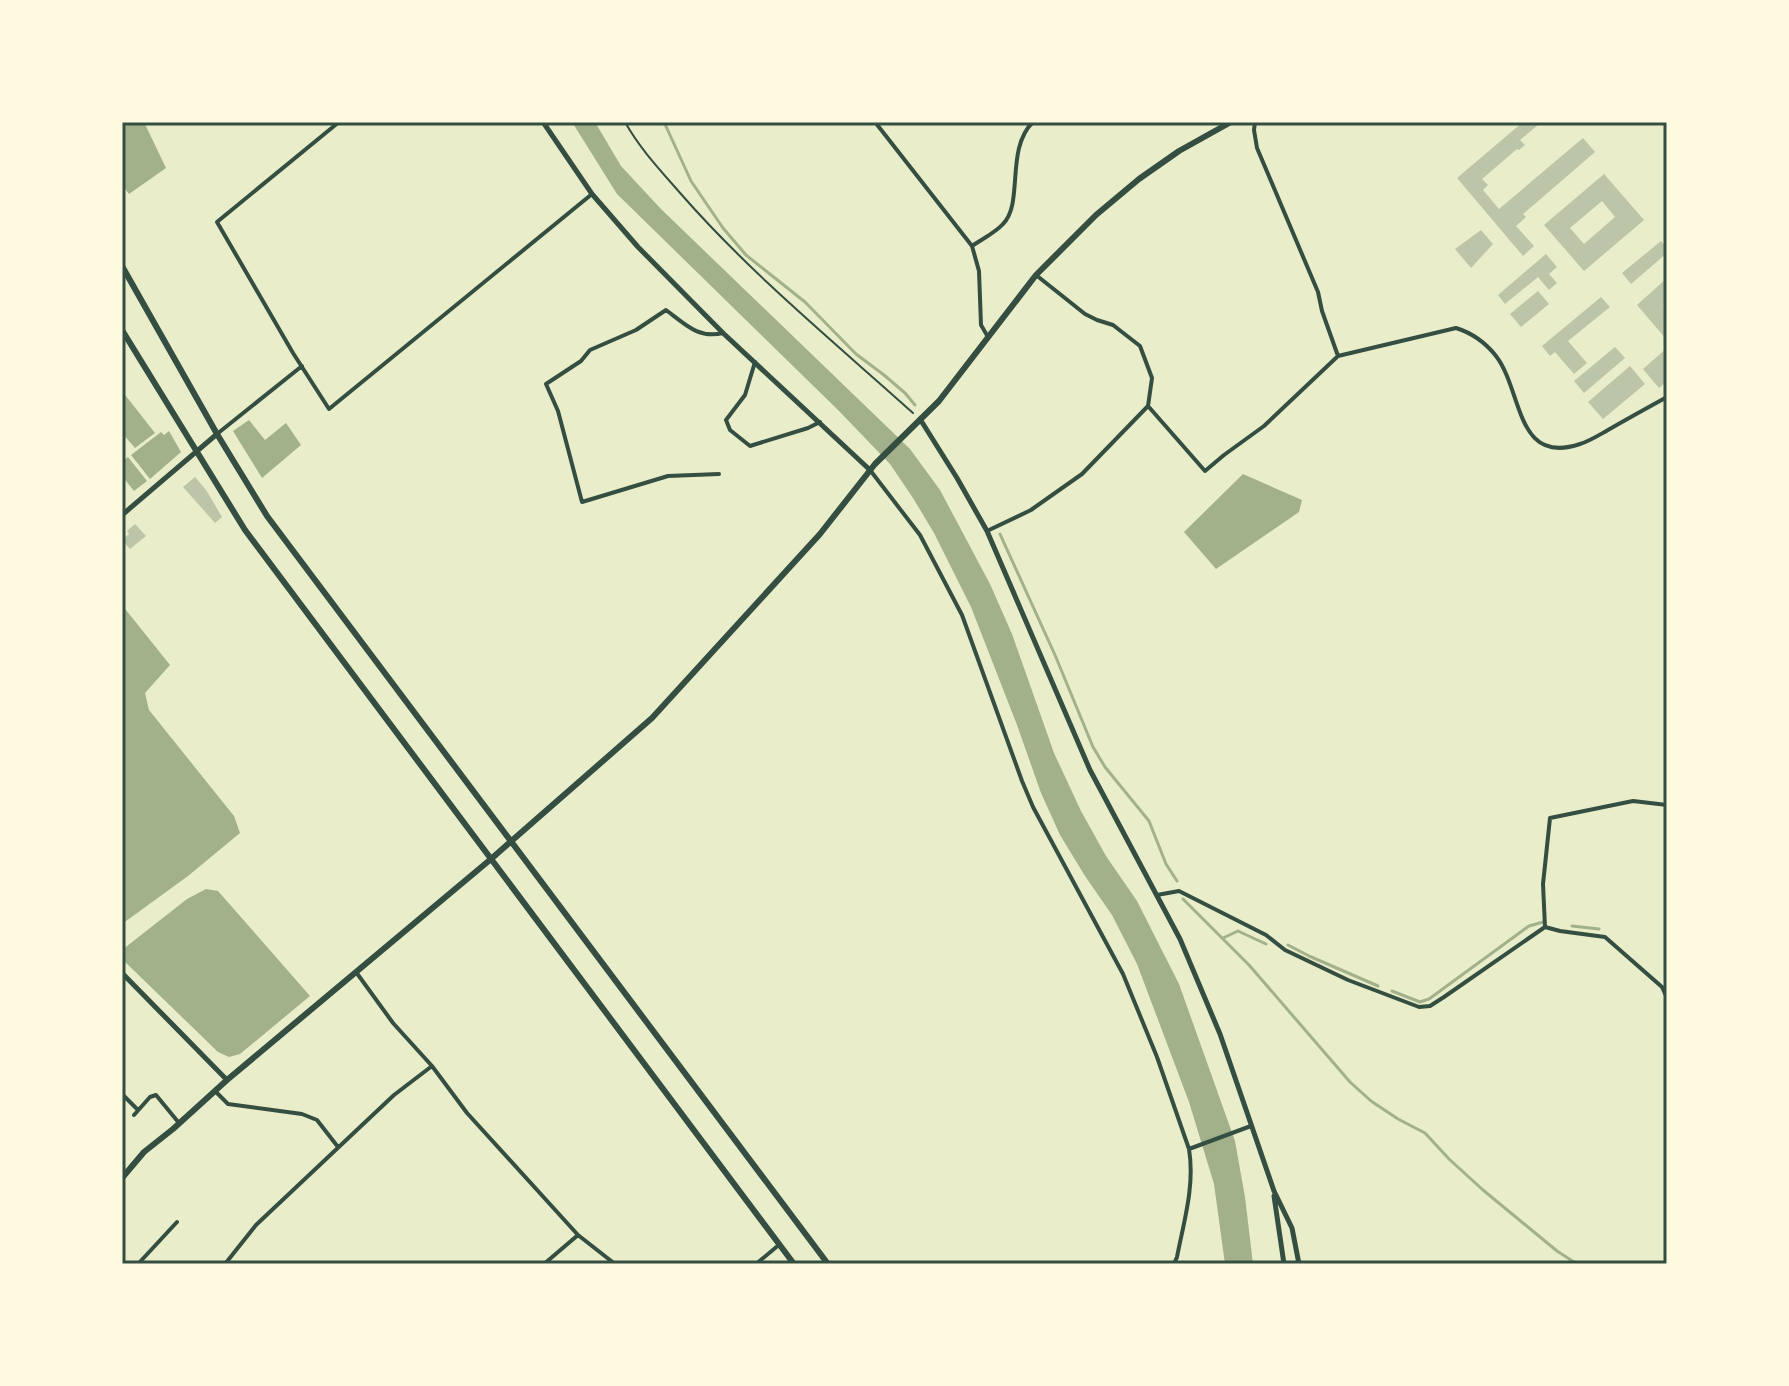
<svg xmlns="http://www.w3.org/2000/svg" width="1789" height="1386" viewBox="0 0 1789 1386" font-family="Poppins,sans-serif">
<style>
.water{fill:#a3b18a}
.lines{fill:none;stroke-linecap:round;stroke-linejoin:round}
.stream{stroke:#a3b18a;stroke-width:3}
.building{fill:#bcc5a7;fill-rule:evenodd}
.path{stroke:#344e41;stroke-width:2}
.minor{stroke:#344e41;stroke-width:4}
.tertiary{stroke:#344e41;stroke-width:5}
.secondary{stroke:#344e41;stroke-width:6}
.neatline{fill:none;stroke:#344e41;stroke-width:3}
</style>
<rect width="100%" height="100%" fill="#e9edc9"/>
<!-- water -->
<path class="water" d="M122,122H144L166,168L129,194L122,185Z
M572,122H595L621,166L661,209L910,449L940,490L990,584L1012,634L1054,753L1081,811L1106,856L1137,901L1179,984L1235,1141L1245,1197L1253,1264H1225L1214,1184L1189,1102L1137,964L1112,915L1085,876L1060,835L1041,793L1017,725L971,607L934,533L913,498L890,464L839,411L617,194Z
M122,391L155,433L135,448L122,433Z
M249,420L265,440L286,423L301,445L262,478L233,431Z
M169,431L181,452L150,479L131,455L161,432L164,435Z
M128,457L147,481L134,491L122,476V462Z
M1243,474L1302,500L1299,512L1216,569L1184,532Z
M122,605L170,665L145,693L149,710L234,816L240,833L188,876L122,924Z
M206,889L218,891L310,996L240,1054L229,1057L218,1052L122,959V950L187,899Z"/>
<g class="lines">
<!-- stream -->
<path class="stream" d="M664,122L691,181L723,228L746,255L805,302L856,354L884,375L905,393L915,405
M1000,534L1055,655L1093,747L1105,767L1149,821L1166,864L1177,881
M1183,899L1249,965L1350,1082L1371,1101L1398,1119L1425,1133L1449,1159L1483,1190L1557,1251L1577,1264
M1572,926L1599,929
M1223,938L1238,931L1266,944
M1288,945L1309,956L1378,986
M1392,991L1420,1002L1429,999L1529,926L1543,922"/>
</g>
<!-- building -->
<path class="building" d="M1523,122H1538L1539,124L1520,140L1525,145L1519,150L1517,149L1482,179L1488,185L1483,190L1499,209L1583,138L1595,152L1523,214L1526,217L1516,226L1534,246L1523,256L1457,178Z
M1604,174L1644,220L1584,271L1544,225ZM1602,201L1615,217L1584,244L1570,228Z
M1481,230L1493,244L1471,268L1455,249Z
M1661,241L1667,248V253L1631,284L1622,273Z
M1546,254L1557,267L1549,274L1557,283L1549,290L1538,277L1505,304L1498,295Z
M1667,278V302L1663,306L1667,311V340L1637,305Z
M1538,291L1549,304L1521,327L1510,314Z
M1601,297L1610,307L1568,341L1587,363L1574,374L1555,352L1550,356L1542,346Z
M1615,347L1625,358L1584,393L1574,381Z
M1667,348V381L1659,388L1643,369Z
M1630,366L1645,384L1603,419L1588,402Z
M195,477L206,490L222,517L215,523L183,487Z
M135,524L146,536L130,549L122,540L129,534L127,531Z"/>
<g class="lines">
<!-- path -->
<path class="path" d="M625,122C640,149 661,171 681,194C751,274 834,342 913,413"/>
<!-- minor -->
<path class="minor" d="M339,122L217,222L293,353L329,409L592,194
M875,122L972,246L979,271L981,325L988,337
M1255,122L1254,130L1257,148L1318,292L1322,311L1338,356
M972,246C982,239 995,233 1003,224C1024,203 1005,149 1033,122
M1036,275L1085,314L1097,320L1113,325L1140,346L1152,378L1148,406
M755,362L745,395L726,420L730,430L750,446L808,428L820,422
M217,434L302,366
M870,470L920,535L962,615L1022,781L1033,807L1123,974L1157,1057L1189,1149C1195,1185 1184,1221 1177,1257L1174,1264
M719,474L668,476L582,502L558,411L546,384L581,361L590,350L636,330L666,310C685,324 698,339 723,333
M987,531L1031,510L1082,474L1148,406L1205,471L1224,455L1264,426L1338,356L1456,328C1472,333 1485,342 1496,356C1523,391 1515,466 1580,444C1590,441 1599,435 1608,430C1627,419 1647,408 1667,397
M1157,895L1179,891L1266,935L1285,950L1348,980L1419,1007L1430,1006L1444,997L1545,927
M1545,927L1543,884L1550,818L1633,801L1667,805
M1545,927L1560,931L1605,937L1662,987L1667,998
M356,972L393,1023L432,1066L467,1113L578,1235L615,1264
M216,1092L228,1104L302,1114L317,1120L338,1147
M122,1094L138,1110
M134,1115L150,1097L156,1095L179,1123
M1189,1149L1251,1126
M138,1264L177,1222
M225,1264L256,1225L394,1095L432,1066
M544,1264L578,1235
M756,1264L780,1244"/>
<!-- tertiary -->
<path class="tertiary" d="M543,122L592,194L638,247L723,333L870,470
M920,419L957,478L987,531L1090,770L1180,939L1220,1034L1274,1191L1292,1228L1299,1264
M122,515L217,434
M122,973L227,1080
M1274,1196L1284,1264"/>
<!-- secondary -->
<path class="secondary" d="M122,266L217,434L267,516L828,1264
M122,330L245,530L794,1264
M122,1178L144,1152L173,1129L227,1080L491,859L652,718L820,534L875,464L939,401L1036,275L1096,215L1139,179L1179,151L1231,122"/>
</g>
<!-- border -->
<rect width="1789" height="1386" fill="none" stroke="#fefae0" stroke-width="248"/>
<rect x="124" y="124" width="1541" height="1138" class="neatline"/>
</svg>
